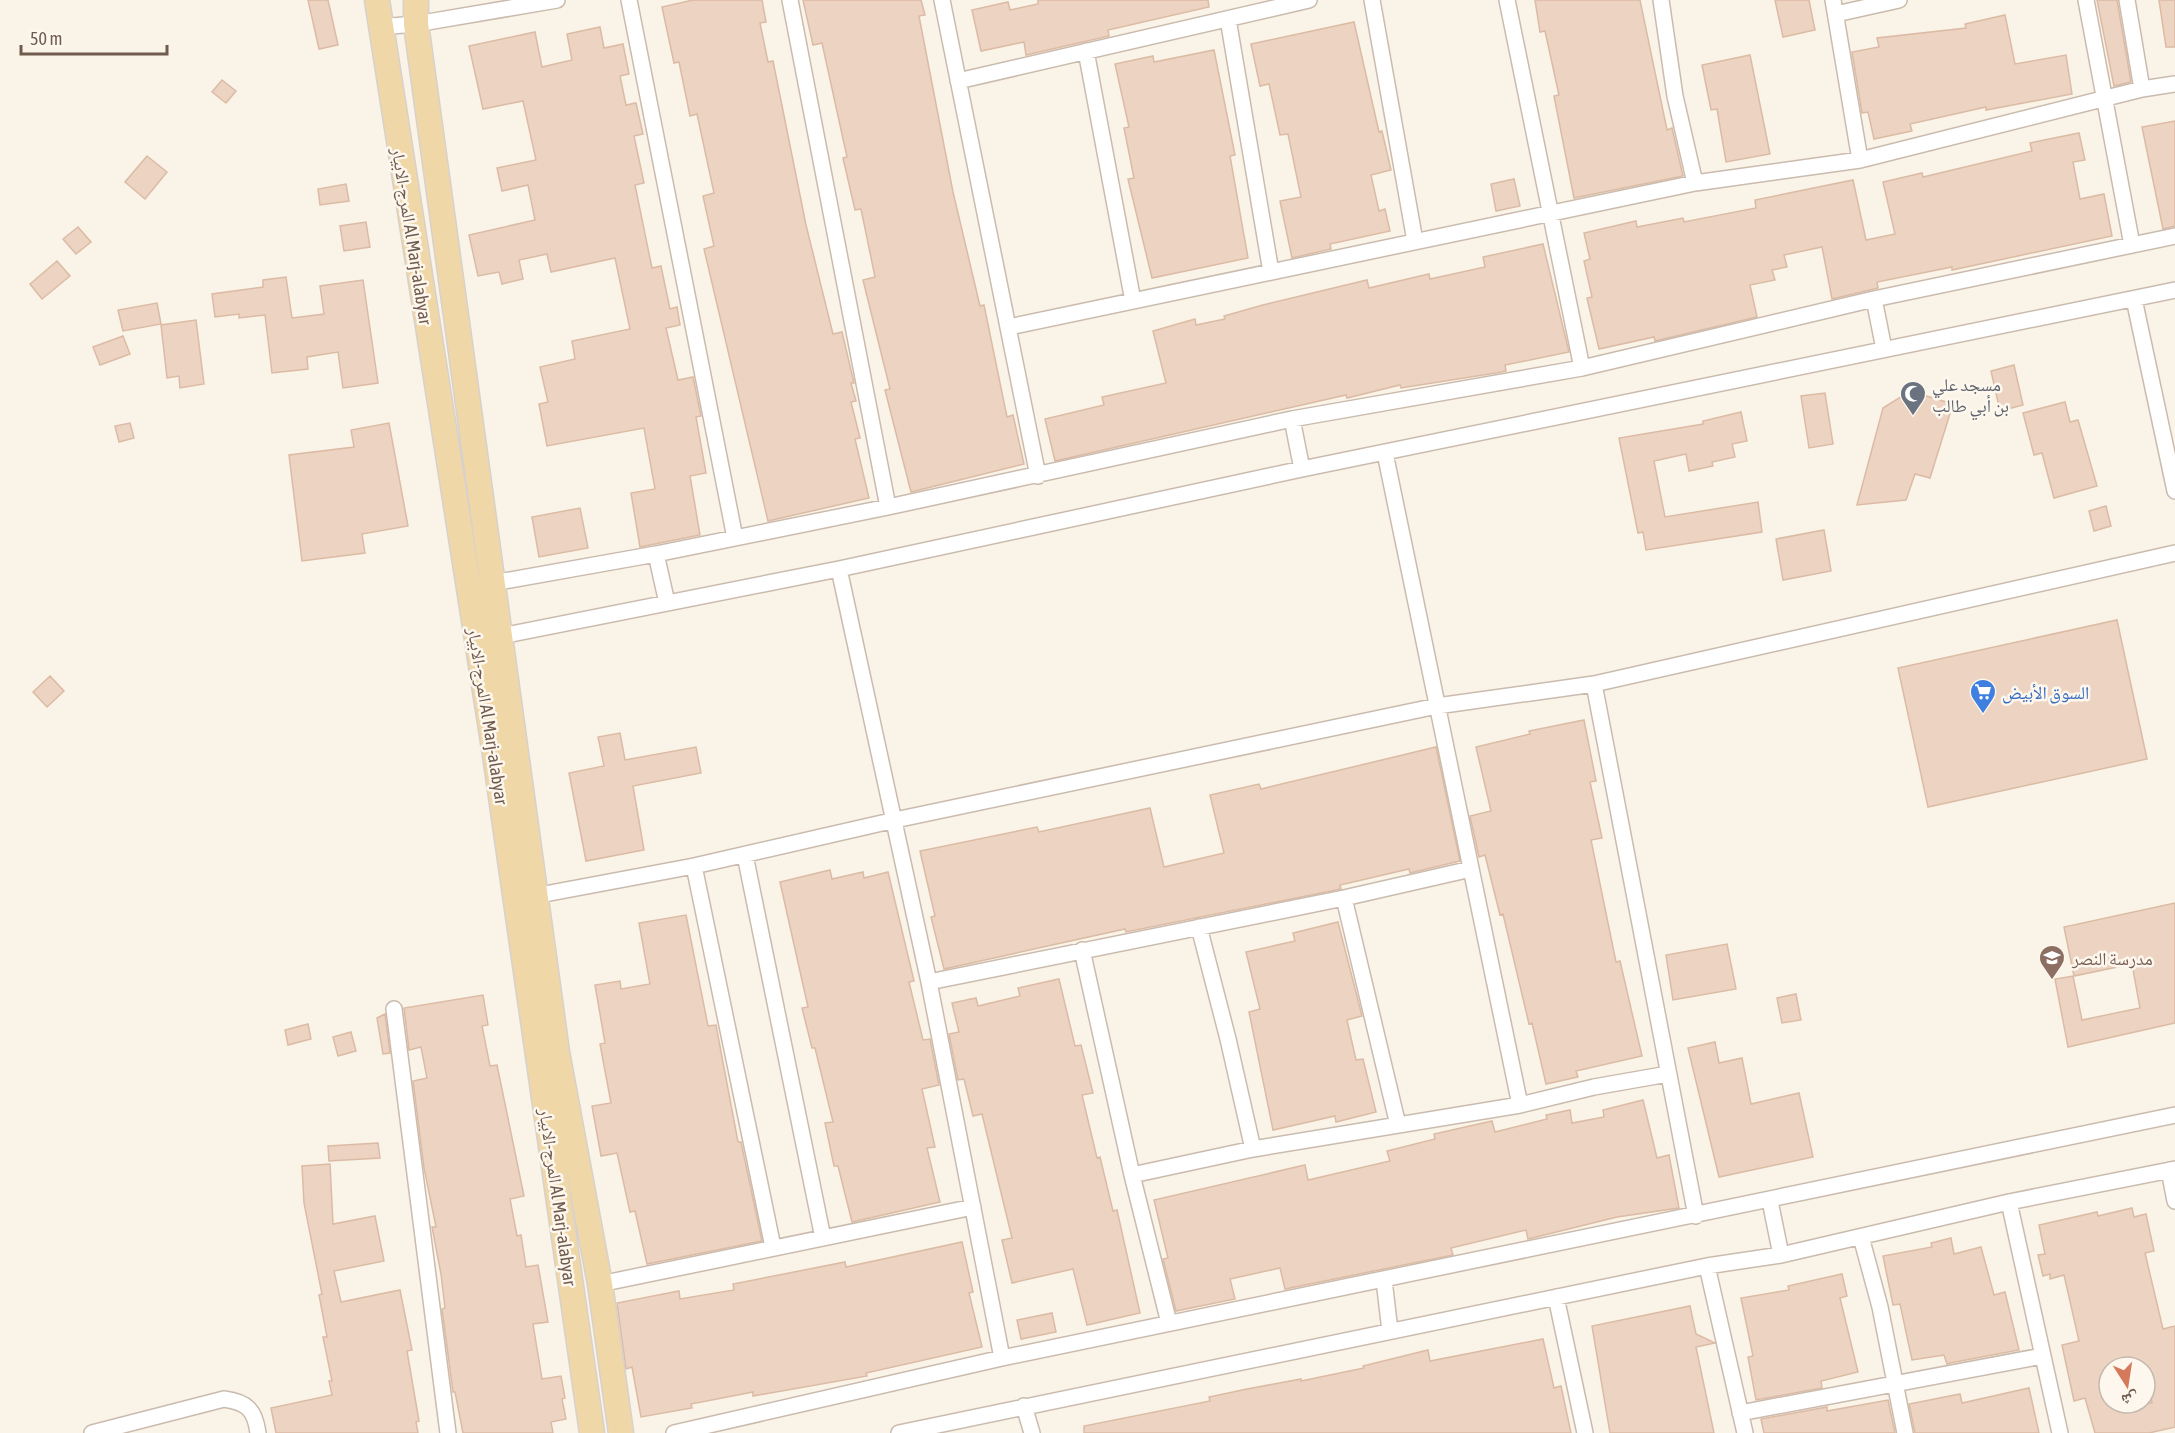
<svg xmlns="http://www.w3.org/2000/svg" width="2175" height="1433" viewBox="0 0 2175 1433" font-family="'Asap Condensed','Noto Naskh Arabic',sans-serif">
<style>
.building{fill:#ecd3c2;stroke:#dcbba4;stroke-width:1.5;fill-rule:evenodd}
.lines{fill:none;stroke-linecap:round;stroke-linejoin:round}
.street-casing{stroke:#cabbae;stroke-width:18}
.primary-casing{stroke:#d7d1ce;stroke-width:27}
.street{stroke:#fff;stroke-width:15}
.primary{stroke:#f0d7a8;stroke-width:24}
.labels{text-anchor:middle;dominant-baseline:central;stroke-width:5;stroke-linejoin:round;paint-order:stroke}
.street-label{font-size:18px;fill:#705b4f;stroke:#fdf7ed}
.worship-label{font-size:18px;fill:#5b616d;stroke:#fdf7ed;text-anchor:start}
.shop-label{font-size:18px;fill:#366cbe;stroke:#fdf7ed;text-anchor:start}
.education-label{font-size:18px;fill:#785e54;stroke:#fdf7ed;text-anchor:start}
</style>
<rect width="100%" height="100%" fill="#faf3e7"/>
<!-- building -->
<path class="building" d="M308,0H328L338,45L319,49Z
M693,0H762L766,22L760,23L768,62L773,61L806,225L833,334L842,332L854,383H851L856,401L851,402L860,438L855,439L869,498L768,521L704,249L714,246L703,196L714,193L697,114L690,116L679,62L674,63L662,7Z
M803,0H921L925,15L919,16L953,192L980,306L984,305L1007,417L1013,415L1024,464L911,492L885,390L890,389L863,280L875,277L861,209L855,210L843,158L847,157L822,43L813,45Z
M1038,0H1208L1209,7L1108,30L1109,36L1026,55L1024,42L981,51L972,10L1008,2L1010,10L1038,4Z
M1535,0H1640L1667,130L1672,128L1683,176L1574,198L1554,96L1559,95L1545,31L1540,32Z
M1775,0H1809L1815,30L1783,37Z
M2097,0H2117L2131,82L2114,86Z
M2159,0H2175V47H2166Z
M2005,15L2015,64L2066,55L2072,94L1986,110V107L1910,124L1912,131L1874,139L1868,112L1862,113L1852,52L1879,47L1877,38L1966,28L1965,24Z
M1354,22L1379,132L1382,131L1391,170L1371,175L1379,211L1385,209L1390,231L1330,244L1331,249L1292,258L1280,201L1301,197L1288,134L1280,135L1269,84L1260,86L1251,44Z
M600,27L604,48L623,44L629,74L620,76L626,105L636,103L643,134L634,136L644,183L635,185L652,268L661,266L670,309L677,307L680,325L666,328L678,380L693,377L701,416L696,417L706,473L690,476L700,535L640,547L631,493L655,489L644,428L547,446L539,404L548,402L540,367L575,359L572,341L630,329L615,258L551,272L547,254L519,260L523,279L502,284L499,272L478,276L469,235L535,220L528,185L502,191L497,168L536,160L523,101L483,109L469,46L535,32L542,67L572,60L567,34Z
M1214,50L1235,155L1230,156L1248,258L1152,278L1128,179L1134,178L1124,128L1129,127L1115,64L1153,56L1154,62Z
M1750,55L1770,154L1726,162L1717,109L1711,110L1702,65Z
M222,80L236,91L226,103L212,92Z
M2175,121V226L2163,229L2142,127Z
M2079,133L2085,160L2073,162L2080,199L2104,194L2112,236L1952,270V267L1877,282L1878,288L1832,299L1822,247L1784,255L1787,267L1772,270L1775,280L1750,285L1757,317L1655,341L1654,337L1599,349L1587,298L1592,297L1584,261L1590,259L1584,233L1636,221L1637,227L1683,218L1684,222L1756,208L1755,200L1853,180L1866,240L1895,234L1883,182L1922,173L1923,177L2032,151L2030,143Z
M147,156L167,172L145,199L125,182Z
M1514,179L1520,206L1496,211L1491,184Z
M346,184L349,201L320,205L318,189Z
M366,222L370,247L344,251L340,226Z
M78,227L91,242L76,254L63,239Z
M1543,244L1569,352L1505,365L1506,371L1496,373L1401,388L1400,385L1347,398L1346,395L1055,461L1045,419L1104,405L1102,397L1166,383L1153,331L1195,319L1196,325L1225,319L1224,316L1263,305L1367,280L1369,288L1429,274L1430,279L1485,267L1483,257Z
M57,261L70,276L42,299L30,284Z
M286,277L292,318L324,314L320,286L363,280L378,383L343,388L338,352L307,357L308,369L272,373L265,315L239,318V314L215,317L212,294L263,287V280Z
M157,303L161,324L123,331L118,310Z
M196,320L204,384L180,388L179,376L167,378L161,325Z
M123,336L130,354L100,365L93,347Z
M2014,365L2023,405L2000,411L1991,371Z
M1910,391L1953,404L1930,478L1915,474L1906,500L1857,505L1883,408Z
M1825,393L1833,444L1809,448L1801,396Z
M2065,402L2070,422L2078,420L2097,486L2054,498L2042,453L2034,455L2023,413Z
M1741,412L1747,441L1732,444L1735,457L1712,462L1713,466L1689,471L1686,454L1654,461L1665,517L1758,502L1762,532L1646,550L1643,532L1638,533L1619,438L1703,424V421Z
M130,423L134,438L119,442L115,426Z
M389,423L408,526L362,534L365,553L302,561L289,455L354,447L351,430Z
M2106,506L2111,526L2094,531L2089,511Z
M580,508L588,548L539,557L532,517Z
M1824,530L1831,571L1783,580L1776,539Z
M2117,620L2147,759L1928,807L1898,668Z
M50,676L64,691L47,707L33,692Z
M1584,720L1596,781L1590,782L1602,838L1591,840L1616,962L1620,961L1642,1056L1576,1071L1578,1077L1546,1084L1532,1023L1529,1024L1503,914L1500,915L1485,855L1479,857L1470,816L1491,811L1476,747L1530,734L1529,731Z
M620,733L625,760L696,747L701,773L633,786L644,850L586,861L569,773L604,766L598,737Z
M1436,747L1460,861L1410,873L1409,869L1340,885L1341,889L1126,932L1125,929L944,969L931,917L935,916L920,851L1037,827L1039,832L1150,808L1164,867L1224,853L1210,795L1259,784L1261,789Z
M830,870L832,879L863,872L864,878L888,872L914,981L909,982L923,1040L930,1039L939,1085L922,1089L935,1147L927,1148L940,1202L852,1222L838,1166H834L825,1123L833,1122L815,1048H812L802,1008L808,1007L780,882Z
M2175,903V1023L2068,1047L2055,979L2073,976L2082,1020L2140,1008L2132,964L2074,976L2064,927Z
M686,915L708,1026L716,1025L738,1142H741L762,1241L647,1264L635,1211L630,1212L617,1153L601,1156L592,1106L611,1103L600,1044L605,1043L595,985L620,981L621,989L650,984L639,923Z
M1338,922L1362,1016L1347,1020L1356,1060L1363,1059L1376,1112L1336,1122L1335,1116L1273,1130L1249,1012L1260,1009L1246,952L1295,941L1293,933Z
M1727,944L1736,989L1673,1000L1666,955Z
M1059,979L1075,1046L1081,1045L1093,1093L1082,1095L1097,1158L1100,1157L1113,1211L1117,1210L1140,1313L1087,1325L1073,1269L1012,1283L1002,1240L1012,1238L982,1114L973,1116L964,1079L958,1080L949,1034L959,1032L952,1003L976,998L978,1006L1020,996L1018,988Z
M1796,994L1801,1020L1782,1023L1777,998Z
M483,995L488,1025L482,1026L490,1066L497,1065L524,1196L510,1199L517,1236L521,1235L526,1267L538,1265L548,1322L533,1324L542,1379L561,1376L565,1398L562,1399L566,1419L551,1422L553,1433H463L455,1392H453L442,1309L445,1308L441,1274L432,1227H436L424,1168L413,1081L427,1078L421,1047L409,1050L404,1008Z
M385,1014L390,1053L383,1054L377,1018Z
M308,1024L311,1039L288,1045L285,1030Z
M351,1032L356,1051L338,1056L333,1037Z
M1715,1042L1719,1063L1742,1058L1751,1104L1799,1093L1813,1157L1719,1177L1688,1048Z
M1643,1100L1657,1158L1669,1155L1679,1208L1617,1217L1528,1239L1526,1230L1451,1248L1453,1255L1285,1289L1280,1268L1230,1279L1235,1299L1176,1311L1163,1259L1168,1258L1154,1200L1305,1165L1308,1180L1390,1161L1387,1151L1435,1139L1434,1134L1492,1121L1495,1132L1547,1119L1546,1115L1570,1110L1572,1123L1604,1117L1603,1110Z
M378,1143L380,1158L329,1161L328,1146Z
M330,1164L333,1224L375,1216L384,1261L334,1271L341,1302L400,1290L412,1350L407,1351L419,1421L416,1422L418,1433H276L271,1408L332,1395L329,1381H332L323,1337H327L319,1295L322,1294L304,1203L302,1166Z
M2132,1208L2134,1217L2146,1214L2154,1251L2145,1253L2163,1329L2175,1326V1427L2149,1433H2095L2085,1398L2074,1401L2062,1345L2079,1341L2064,1275L2050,1279V1274L2043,1276L2038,1255L2045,1254L2039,1225L2097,1212L2098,1216ZM2109,1367H2145L2152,1403H2109Z
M1951,1238L1954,1254L1981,1247L1994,1295L2005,1292L2019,1350L1950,1363L1947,1364L1944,1355L1912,1360L1900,1304L1893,1305L1883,1256L1932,1247L1931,1243Z
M962,1242L973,1292L969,1293L982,1347L866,1373L867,1376L753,1396V1392L691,1404L692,1408L641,1417L632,1367L626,1369L617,1303L679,1291L680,1299L734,1290L733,1284L845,1262L846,1267Z
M1842,1274L1847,1296L1840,1298L1858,1372L1821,1381L1822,1388L1756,1400L1748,1357L1753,1356L1741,1298L1789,1290L1788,1286Z
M1690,1306L1696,1334L1715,1343L1696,1347L1714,1433H1610L1592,1326Z
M1052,1313L1056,1332L1021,1339L1017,1320Z
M1543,1339L1554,1388L1561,1386L1571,1433H1084V1426L1210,1401L1209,1397L1247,1389L1301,1379V1381L1364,1368L1363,1366L1428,1350L1430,1361Z
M2029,1388L2039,1433H1915L1909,1404L1960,1394L1962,1403Z
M1888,1400L1895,1433H1764L1761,1419L1827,1407V1411Z"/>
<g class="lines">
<defs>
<path id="street" d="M629,0L735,538
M790,0L888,507
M942,0L1038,476
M1372,0L1415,241
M1507,0L1582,368
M1661,0L1675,96L1695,183
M1833,0L1860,160
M2086,0L2132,245
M2127,0L2142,89
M1836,14L1899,0
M1228,19L1271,272
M379,27L416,24L557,0
M1086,51L1133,301
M958,81L1309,0
M1874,299L1884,349
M2134,299L2175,491
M1009,327L1695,183L1860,160L2142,89L2175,84
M1292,419L1302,469
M1385,453L1520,1105
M656,554L667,603
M839,569L929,982L1002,1358
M493,583L656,554L888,507L1292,419L1582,368L1874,299L2175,236
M501,636L839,569L1302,469L2175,290
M1594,684L1696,1216
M745,855L823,1238
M694,866L773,1247
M534,896L694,866L895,820L1437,706L1594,684L2175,553
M1344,898L1398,1125
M1199,927L1228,1039L1253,1149
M1082,950L1132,1175L1169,1323
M929,982L1344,898L1471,869
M394,1009L448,1433
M2169,1170L2175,1201
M1132,1175L1253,1149L1520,1105L1594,1087L1668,1074
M1770,1201L1781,1255
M2009,1202L2060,1433
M1861,1237L1880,1307L1905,1433
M1707,1266L1745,1433
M1384,1280L1390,1331
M600,1284L973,1207
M1556,1297L1585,1433
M1024,1406L1032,1433
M1740,1413L2042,1356
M92,1433L224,1399C247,1402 255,1410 258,1433
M674,1433L1002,1358L2175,1115
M899,1433L1707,1266L1781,1255L2009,1202L2175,1169"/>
<path id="primary" d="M377,0L495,755L592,1433
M416,0V24L557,1052L600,1284L621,1433"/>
</defs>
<!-- street casing -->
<use href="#street" class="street-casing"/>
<!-- primary casing -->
<use href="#primary" class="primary-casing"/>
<!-- street -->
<use href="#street" class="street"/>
<!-- primary -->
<use href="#primary" class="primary"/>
</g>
<!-- icons -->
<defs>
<symbol id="mosque-pin" viewBox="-11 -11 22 30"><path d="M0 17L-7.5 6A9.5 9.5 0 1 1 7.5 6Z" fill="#6b7280" stroke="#fdf7ed"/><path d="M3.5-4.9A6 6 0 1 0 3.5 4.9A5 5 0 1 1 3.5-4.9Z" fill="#fff"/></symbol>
<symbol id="supermarket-pin" viewBox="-11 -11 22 30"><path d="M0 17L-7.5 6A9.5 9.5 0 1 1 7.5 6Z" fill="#3f7fe0" stroke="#fdf7ed"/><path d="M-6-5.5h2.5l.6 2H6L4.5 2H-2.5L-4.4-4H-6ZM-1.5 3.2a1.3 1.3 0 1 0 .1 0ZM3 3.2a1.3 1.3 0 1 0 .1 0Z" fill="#fff"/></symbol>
<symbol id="school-pin" viewBox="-11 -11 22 30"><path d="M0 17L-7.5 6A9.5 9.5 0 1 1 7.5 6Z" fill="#8d6e63" stroke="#fdf7ed"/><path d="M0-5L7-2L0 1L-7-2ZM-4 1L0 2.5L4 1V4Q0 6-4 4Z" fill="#fff"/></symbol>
</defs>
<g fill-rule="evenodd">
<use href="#mosque-pin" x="1898" y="379" width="30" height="40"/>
<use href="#supermarket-pin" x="1968" y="677" width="30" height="40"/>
<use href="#school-pin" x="2037" y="943" width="30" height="40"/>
</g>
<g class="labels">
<!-- street labels -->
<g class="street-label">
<text transform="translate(412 236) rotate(81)">المرج-الابيار Al Marj-alabyar</text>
<text transform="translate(488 716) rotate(81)">المرج-الابيار Al Marj-alabyar</text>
<text transform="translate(558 1197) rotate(82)">المرج-الابيار Al Marj-alabyar</text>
</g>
<!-- worship labels -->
<g class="worship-label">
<text x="1932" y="384">مسجد علي<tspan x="1932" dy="21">بن أبي طالب</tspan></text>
</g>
<!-- shop labels -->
<g class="shop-label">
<text x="2002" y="692">السوق الأبيض</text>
</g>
<!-- education labels -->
<g class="education-label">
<text x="2072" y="958">مدرسة النصر</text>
</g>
</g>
<!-- north arrow -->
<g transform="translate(2127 1385) rotate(168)"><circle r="28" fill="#fdf7ed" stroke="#c5b9ae" stroke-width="1.5"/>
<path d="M0-4.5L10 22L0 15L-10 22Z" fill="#d5795b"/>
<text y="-9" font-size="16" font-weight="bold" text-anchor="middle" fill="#705b4f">ش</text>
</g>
<!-- scale -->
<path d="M21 45v9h146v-9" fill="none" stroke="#705b4f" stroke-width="3"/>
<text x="30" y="45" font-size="18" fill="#705b4f" stroke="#fdf7ed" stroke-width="4.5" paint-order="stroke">50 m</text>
</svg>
